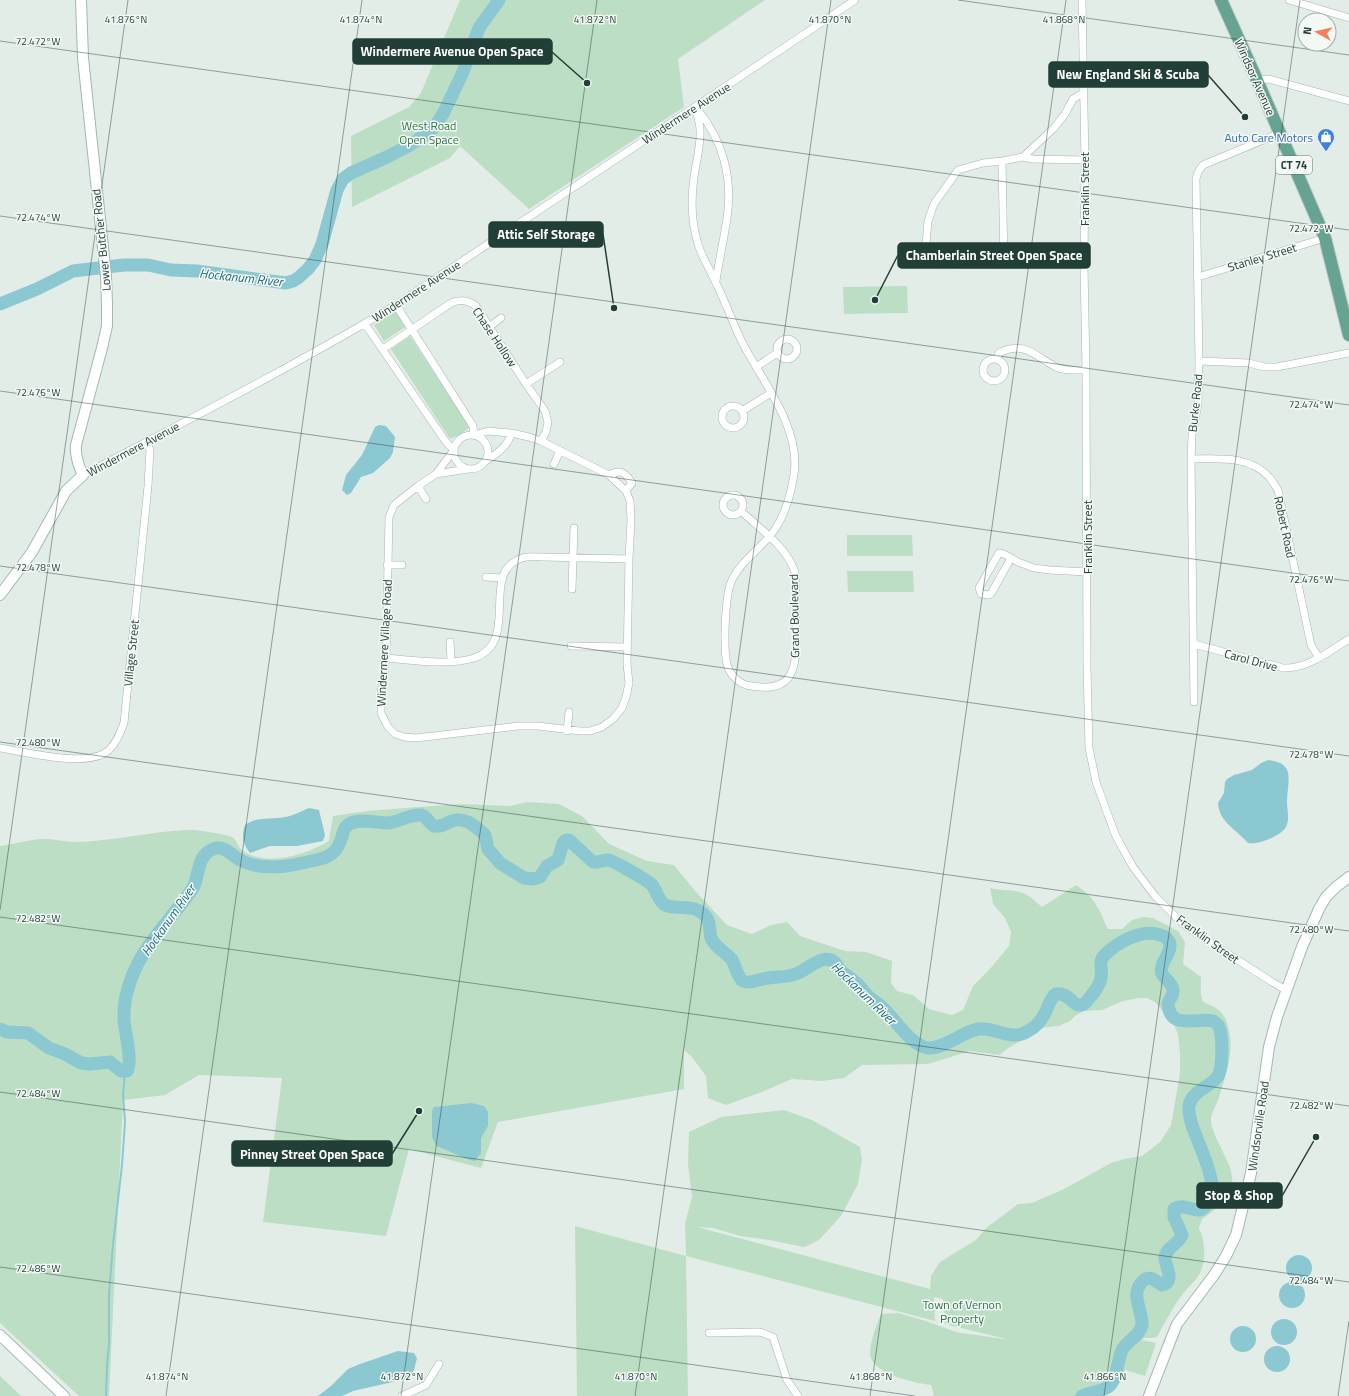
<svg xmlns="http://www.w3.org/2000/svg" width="1349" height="1396" viewBox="0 0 1349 1396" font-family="'Titillium Web',sans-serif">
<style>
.green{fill:#bcdec5}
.water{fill:#8bc8d2}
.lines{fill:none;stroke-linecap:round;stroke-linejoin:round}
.stream{stroke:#8bc8d2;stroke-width:2}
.river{stroke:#8bc8d2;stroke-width:13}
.street-casing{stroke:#a5b5af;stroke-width:8}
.secondary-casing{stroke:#a1b9b0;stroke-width:12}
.primary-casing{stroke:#c1c9c7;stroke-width:14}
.street{stroke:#fff;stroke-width:7}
.secondary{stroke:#fff;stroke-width:10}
.primary{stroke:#67a393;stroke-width:12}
.ticks{fill:none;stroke:#223f37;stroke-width:1;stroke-opacity:0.45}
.labels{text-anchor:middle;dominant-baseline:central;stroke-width:3;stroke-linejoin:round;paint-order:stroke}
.shield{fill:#f4f9f6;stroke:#617770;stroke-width:1}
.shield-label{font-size:11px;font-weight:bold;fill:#223f37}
.street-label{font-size:12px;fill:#223f37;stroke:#f4f9f6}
.park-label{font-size:12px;fill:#2c7648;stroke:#f4f9f6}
.shop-label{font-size:12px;fill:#366cbe;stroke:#f4f9f6;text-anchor:end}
.water-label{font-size:13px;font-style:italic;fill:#1c6c7c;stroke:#f4f9f6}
.ticks-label{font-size:10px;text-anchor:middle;fill:#223f37;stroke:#f4f9f6;stroke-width:3;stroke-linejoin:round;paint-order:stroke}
.leader{fill:none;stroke:#223f37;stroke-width:1.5}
.callout-dot{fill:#223f37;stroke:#f4f9f6;stroke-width:1.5}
.callout{fill:#223f37;stroke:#223f37;stroke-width:1.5}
.callout-label{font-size:13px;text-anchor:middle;font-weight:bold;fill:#fff}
</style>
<rect width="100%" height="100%" fill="#e3ede8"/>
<!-- green -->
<path class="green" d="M460,0H765L678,59L684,107L529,209L460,146L450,158L352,207L351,136L409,107L421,93Z
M907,286L908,313L844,314L843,287Z
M395,311L405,327L384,341L374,325Z
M410,336L470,427L461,434L450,439L391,349Z
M847,535H912L913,556H847Z
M847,571H913L914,592H848Z
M528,802L559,804L582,816L609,844L647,861L674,865L696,892L727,925L752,934L771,925L787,922L800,936L845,951L866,952L892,961L891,983L897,991L913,995L929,1009L952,1015L963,1010L973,986L989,970L1009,946L1011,932L1005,918L993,904L990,888C1001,891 1016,889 1027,895C1032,898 1037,903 1042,907L1076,885C1085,891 1093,898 1098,908C1102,915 1104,922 1108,929H1122L1132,920L1143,917L1153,918L1178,931L1185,942L1183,964L1201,977C1201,984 1200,993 1202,999C1204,1004 1209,1004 1214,1007C1220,1010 1225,1016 1227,1023C1236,1049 1226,1075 1218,1100C1216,1105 1211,1114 1211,1120C1212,1139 1235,1165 1232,1183C1229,1199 1215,1211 1202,1219L1199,1228C1206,1244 1207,1263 1197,1278C1191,1285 1184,1292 1179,1299C1171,1311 1164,1324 1157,1337L1150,1338H1144L1142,1340L1156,1343L1145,1376L1125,1370V1379L1100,1396H934L931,1385C915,1383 877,1375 871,1358C867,1348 877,1324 881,1314L898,1313L926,1321L956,1332L1010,1340L945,1324L943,1299L934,1297L935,1321L686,1256L688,1396H577L575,1226L686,1256L685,1224L692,1197L688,1164L689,1132L721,1117L784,1110L812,1120L860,1147L862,1160L858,1184L841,1216L820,1239L813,1243L804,1247L769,1240L740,1236L713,1228L697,1227L930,1289L931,1276L940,1262L976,1240L986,1228L1018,1204L1032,1203L1064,1189L1111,1163L1124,1159L1142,1156L1160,1142L1171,1125L1180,1074V1053L1178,1034L1173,1023L1155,1002L1147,998H1139L1123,1001L1102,1010L1083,1011L1075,1016L1070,1021L1059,1026L1041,1028L1023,1040L1013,1045L999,1055L970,1051L928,1064L862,1065L844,1078L822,1081L792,1079L762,1092L726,1105L708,1098L706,1076L691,1056L684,1050V1089L498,1122L481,1168L409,1149L386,1236L263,1222L282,1078L199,1075L165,1095L123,1100L109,1396H79L0,1323V846C15,844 30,839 45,839C55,839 65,842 75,842C84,842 94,841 103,840C133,837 163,830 193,830C199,830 229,835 232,837C237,840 238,848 243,851C268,867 305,855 329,841L333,816L367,811L418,807L463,804L509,806Z
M0,1376L21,1396H0Z"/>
<!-- water -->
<path class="water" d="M379,425L386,426L395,437L393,452L390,458L373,473L361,477L351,493L347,495L342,490L346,475L362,455L375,427Z
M1268,760C1297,763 1287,782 1287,802C1287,810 1290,819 1286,827C1281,836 1258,845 1248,843C1236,829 1219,822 1218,803L1224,793L1225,782L1227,779L1234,775L1252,770L1261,763Z
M309,808L319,810L325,835L323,841L297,846H270L250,853C243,844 241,836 245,825C257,816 271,820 285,817C293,816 301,811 309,808Z
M471,1103L484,1106L488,1112V1126L481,1138V1153L475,1161C461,1158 449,1150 436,1146L432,1137V1111L434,1107Z
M1286 1268a13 13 0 1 1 26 0a13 13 0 1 1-26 0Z
M1279 1295a13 13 0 1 1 26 0a13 13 0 1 1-26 0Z
M1271 1332a13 13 0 1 1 26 0a13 13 0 1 1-26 0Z
M1230 1339a13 13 0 1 1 26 0a13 13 0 1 1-26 0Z
M1264 1359a13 13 0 1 1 26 0a13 13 0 1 1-26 0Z
M398,1351L414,1353L417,1358L414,1370L406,1379L353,1391L342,1396H318L331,1386L348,1369L360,1364Z"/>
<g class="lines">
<!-- stream -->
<path class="stream" d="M106,1396L107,1366L109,1343V1294L113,1244L122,1165L125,1122L123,1094L125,1072"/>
<!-- river -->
<path class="river" d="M0,304L37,289L73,271L124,265H148L171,270L197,271L286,283L293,281L298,278L308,269L315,260L322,244L337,190L343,179L351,173L387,157L410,145L429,132L436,125L444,112L463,72L479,28L499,0
M0,1029L7,1032L28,1033L49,1048L65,1054L81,1063L90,1064L110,1062L121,1071H127C133,1063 125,1032 124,1020C124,1012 124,1004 126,996C137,948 167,926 193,888C200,874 196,854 216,848C224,846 233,856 240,860C244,862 249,864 254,865C276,870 299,864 320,859C333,856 338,849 342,837C343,833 344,828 347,826C355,817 377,823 388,823C399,822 410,814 421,815C427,816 429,824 434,826C441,827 446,824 452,821C465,816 476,827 485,835L488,849L500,863L524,878L533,879L540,877L547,866L558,860L563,843L566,840H569L593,862C598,863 602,860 608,860C614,861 647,880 652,885C657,891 658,901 665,905C678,911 696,902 707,918C711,924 709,932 711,938C715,948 726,952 732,960C735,965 739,980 743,981C748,984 758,980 763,979C774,976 785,978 796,974C807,970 819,956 831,960C837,962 838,969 843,973C847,976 851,978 855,982C860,985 863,991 867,995C872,1000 878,1003 883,1008C895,1019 911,1046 928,1048C944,1049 962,1032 978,1029C996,1027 1011,1042 1028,1031C1036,1027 1042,1020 1046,1011C1049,1005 1050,998 1056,994C1068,991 1074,1008 1082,1005C1086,1004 1088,999 1091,996C1095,991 1100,985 1101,978C1103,966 1096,961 1109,951C1117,944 1128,938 1138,935C1148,932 1171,932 1170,947C1169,953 1166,957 1164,961C1155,979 1171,977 1173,990C1174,995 1169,999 1168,1004C1170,1031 1197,1017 1213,1021C1216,1023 1218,1024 1219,1027C1223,1036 1223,1067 1218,1076C1211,1087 1191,1091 1189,1106C1186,1133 1232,1188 1201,1210C1192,1211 1182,1203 1174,1209V1217L1182,1235C1179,1244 1166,1247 1165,1258C1165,1266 1176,1282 1162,1285C1155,1281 1149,1273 1141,1283C1131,1295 1142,1310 1142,1324C1141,1336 1127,1340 1122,1350C1117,1361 1118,1379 1108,1387C1100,1392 1090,1392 1082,1396"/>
<defs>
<path id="street" d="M1082,0L1085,162L1084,265L1086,370L1087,667L1089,748L1096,782L1115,834L1124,851L1133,867L1155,896L1181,922L1197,934L1272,982L1286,990
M1289,0L1349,18
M1257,80L1269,79L1349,101
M1083,93L1073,99L1065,114L1054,128L1023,157L1002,161L983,163L958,170L934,204L928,221L926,245L929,264L1084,265
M695,107C697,115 700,123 700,130C701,146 696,162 694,177C691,199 691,222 698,244C702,258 710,269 716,283C726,303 733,324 743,344C763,382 801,428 794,474C791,494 785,516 773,532C760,549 741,561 732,580C725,593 722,656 729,670C732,676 739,683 746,685C796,696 797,667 796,627C796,609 796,590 795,572C786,546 760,529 741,511
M697,109C723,140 733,178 727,218C724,239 719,260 716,281
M1023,157L1033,159L1085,160
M1002,161L1004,264
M1198,277L1325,238
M365,324L446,442L454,450L436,474L418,486L394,505L389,517L386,658L381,693V713L388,727L395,734L404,737L416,738L518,726H538L580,731H590L602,727L613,719L622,708L626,697L629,683L627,664L629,559L631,520L630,501L626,491L609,475L541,441L529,437L511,433L488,431L474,435L473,426L396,305
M489,327L501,318
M777 349a10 10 0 1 1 20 0a10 10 0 1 1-20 0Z
M383,349L451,303C461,299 468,300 476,306L526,384L545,411L548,422L546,432L541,441
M997,359L999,353C1026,340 1035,357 1058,368C1066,371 1077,370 1086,370
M983 370a11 11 0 1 1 22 0a11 11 0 1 1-22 0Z
M1199,361L1249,363L1264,367H1277L1349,353
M756,367L777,353
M526,384L560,362
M722 417a11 11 0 1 1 22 0a11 11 0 1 1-22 0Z
M742,411L771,393
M454 452a17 17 0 1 1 34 0a17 17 0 1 1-34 0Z
M1191,459C1218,459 1249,455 1269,477C1273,481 1275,486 1278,490L1311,645L1319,658
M486,461C497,453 508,447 511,433
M554,464L560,451
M436,474L468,469
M83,475C188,420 294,366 396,305L785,47L855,0
M609,475C621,469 625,472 632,483L626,491
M418,486L426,499
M723 505a10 10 0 1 1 20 0a10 10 0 1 1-20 0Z
M1011,558L992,592L989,595L981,594L979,588L999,553L1004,554L1018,562L1034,568L1049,570L1087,572
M387,565H402
M486,577L503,578
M572,589L574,528
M450,642L451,661
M1194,644L1283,668C1308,669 1328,652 1349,639
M571,646L627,647
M386,658C412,660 449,666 474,658C522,642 478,572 522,558C529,556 536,557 543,557L629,559
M1194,702L1191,459L1192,435L1198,404L1199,361L1196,179L1198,172L1203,165L1280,133
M567,731L569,712
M0,748C27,752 88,769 109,750C117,742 120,733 124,723L148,486L150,450L147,442
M709,1333L760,1332L773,1337L787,1380L798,1396
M402,1396L426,1385L439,1364"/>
<path id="secondary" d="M0,595L32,552L66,491L83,475C78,465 75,456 76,445L102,348L107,326V304L106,276L83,58L81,0
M0,1335L64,1396
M1149,1396L1171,1339L1177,1324L1214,1275L1226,1256L1236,1235L1251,1173L1269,1047L1277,1017L1302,947L1319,909L1326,897L1336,887L1349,877"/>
<path id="primary" d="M1221,0L1257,80L1325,238L1349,335"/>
</defs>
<!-- street casing -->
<use href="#street" class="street-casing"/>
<!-- secondary casing -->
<use href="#secondary" class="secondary-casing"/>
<!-- primary casing -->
<use href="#primary" class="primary-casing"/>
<!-- street -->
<use href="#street" class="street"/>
<!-- secondary -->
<use href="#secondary" class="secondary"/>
<!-- primary -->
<use href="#primary" class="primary"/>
</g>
<!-- ticks -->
<path class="ticks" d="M958,0L1349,55M0,41L1349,230M0,216L1349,405M0,391L1349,581M0,566L1349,756M0,742L1349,931M0,910L128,0M0,917L1349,1106M0,1092L1349,1282M0,1267L915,1396M166,1396L362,0M401,1396L597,0M635,1396L831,0M870,1396L1066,0M1104,1396L1300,0M1338,1396L1349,1321"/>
<!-- icons -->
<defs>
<symbol id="shop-pin" viewBox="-11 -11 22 30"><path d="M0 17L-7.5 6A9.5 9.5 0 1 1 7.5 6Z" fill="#3f7fe0" stroke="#f4f9f6"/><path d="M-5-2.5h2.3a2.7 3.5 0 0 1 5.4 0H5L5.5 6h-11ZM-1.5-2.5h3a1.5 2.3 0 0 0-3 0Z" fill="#fff"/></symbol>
</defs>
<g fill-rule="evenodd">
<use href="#shop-pin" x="1316" y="127" width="20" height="27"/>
</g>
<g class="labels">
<!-- shield labels -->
<rect class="shield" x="1276" y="156" width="36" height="18" rx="3"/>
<g class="shield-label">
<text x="1294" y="165">CT 74</text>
</g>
<!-- street labels -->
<g class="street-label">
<text transform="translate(1255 77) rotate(66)">Windsor Avenue</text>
<text transform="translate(686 113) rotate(-33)">Windermere Avenue</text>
<text transform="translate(1084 189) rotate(-90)">Franklin Street</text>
<text transform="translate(101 240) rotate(-96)">Lower Butcher Road</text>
<text transform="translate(1262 257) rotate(-17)">Stanley Street</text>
<text transform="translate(416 291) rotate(-33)">Windermere Avenue</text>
<text transform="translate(495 337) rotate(56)">Chase Hollow</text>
<text transform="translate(1195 403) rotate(-84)">Burke Road</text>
<text transform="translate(133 449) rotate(-28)">Windermere Avenue</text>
<text transform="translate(1285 527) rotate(78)">Robert Road</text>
<text transform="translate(1087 537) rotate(-90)">Franklin Street</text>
<text transform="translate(794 616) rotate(-91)">Grand Boulevard</text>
<text transform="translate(384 643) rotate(-87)">Windermere Village Road</text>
<text transform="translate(131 653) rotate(-84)">Village Street</text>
<text transform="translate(1251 660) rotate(15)">Carol Drive</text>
<text transform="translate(1208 939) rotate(36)">Franklin Street</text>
<text transform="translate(1258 1126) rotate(-82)">Windsorville Road</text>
</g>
<!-- park labels -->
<g class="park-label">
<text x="429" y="125">West Road<tspan x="429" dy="14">Open Space</tspan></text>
<text x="962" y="1304">Town of Vernon<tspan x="962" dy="14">Property</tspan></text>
</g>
<!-- shop labels -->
<g class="shop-label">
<text x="1313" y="137">Auto Care Motors</text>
</g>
<!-- water labels -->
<g class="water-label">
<text transform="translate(241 277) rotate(6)">Hockanum River</text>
<text transform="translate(168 920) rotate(-55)">Hockanum River</text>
<text transform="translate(864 993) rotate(44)">Hockanum River</text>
</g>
</g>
<g class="ticks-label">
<text x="126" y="23">41.876°N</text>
<text x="361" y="23">41.874°N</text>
<text x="595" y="23">41.872°N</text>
<text x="830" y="23">41.870°N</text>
<text x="1064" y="23">41.868°N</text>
<text x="38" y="45">72.472°W</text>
<text x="38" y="221">72.474°W</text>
<text x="1311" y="232">72.472°W</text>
<text x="38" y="396">72.476°W</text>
<text x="1311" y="408">72.474°W</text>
<text x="38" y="571">72.478°W</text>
<text x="1311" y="583">72.476°W</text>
<text x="38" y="746">72.480°W</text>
<text x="1311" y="758">72.478°W</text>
<text x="38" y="922">72.482°W</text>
<text x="1311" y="933">72.480°W</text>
<text x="38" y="1097">72.484°W</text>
<text x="1311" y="1109">72.482°W</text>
<text x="38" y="1272">72.486°W</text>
<text x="1311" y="1284">72.484°W</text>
<text x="167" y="1380">41.874°N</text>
<text x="402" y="1380">41.872°N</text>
<text x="636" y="1380">41.870°N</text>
<text x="871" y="1380">41.868°N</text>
<text x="1105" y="1380">41.866°N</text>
</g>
<!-- callouts -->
<path class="leader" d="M587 83L552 52M1245 117L1208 75M614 308L603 234M875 300L898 255M419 1111L392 1154M1316 1137L1282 1196"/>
<g class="callout-dot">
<circle cx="587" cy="83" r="4"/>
<circle cx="1245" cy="117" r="4"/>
<circle cx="614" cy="308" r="4"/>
<circle cx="875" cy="300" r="4"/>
<circle cx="419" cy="1111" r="4"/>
<circle cx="1316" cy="1137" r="4"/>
</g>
<g class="callout">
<rect x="353" y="39" width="199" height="25" rx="4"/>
<rect x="1049" y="62" width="159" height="25" rx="4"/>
<rect x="489" y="222" width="114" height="25" rx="4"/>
<rect x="898" y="243" width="192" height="25" rx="4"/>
<rect x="232" y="1141" width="160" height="25" rx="4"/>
<rect x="1197" y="1183" width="85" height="25" rx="4"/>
</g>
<g class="callout-label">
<text x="452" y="56">Windermere Avenue Open Space</text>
<text x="1128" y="79">New England Ski &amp; Scuba</text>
<text x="546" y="239">Attic Self Storage</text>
<text x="994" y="260">Chamberlain Street Open Space</text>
<text x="312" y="1159">Pinney Street Open Space</text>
<text x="1239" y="1200">Stop &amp; Shop</text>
</g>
<!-- north arrow -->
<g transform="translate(1317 32) rotate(278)"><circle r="19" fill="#f4f9f6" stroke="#a0afaa"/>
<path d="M0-3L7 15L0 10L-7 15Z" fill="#f37f5b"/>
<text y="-6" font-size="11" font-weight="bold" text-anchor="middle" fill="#223f37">N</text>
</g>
</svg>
